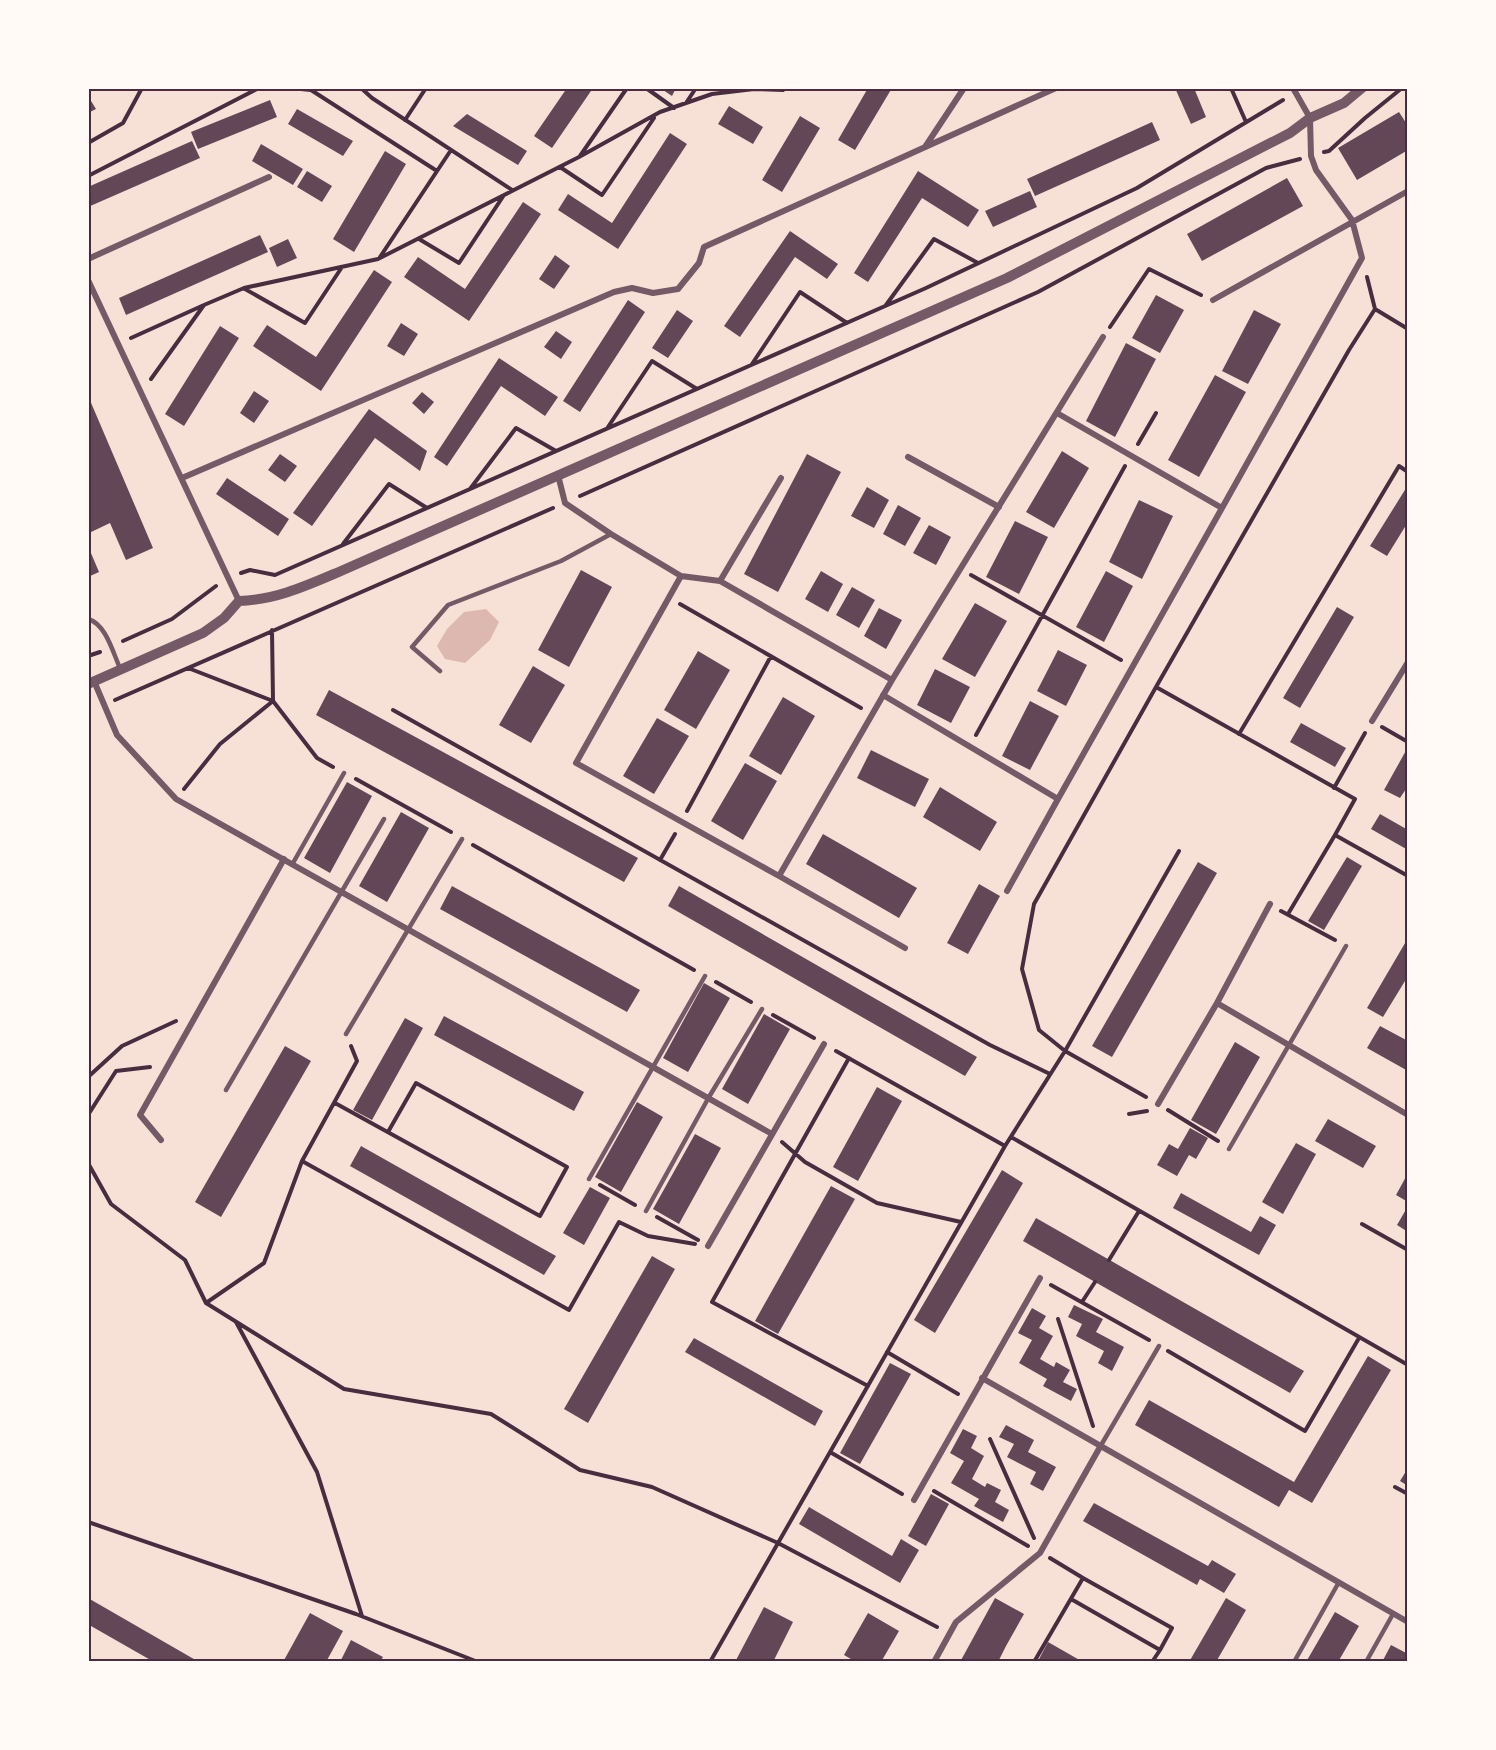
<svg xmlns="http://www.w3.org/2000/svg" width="1496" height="1750" viewBox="0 0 1496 1750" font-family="'DejaVu Sans',sans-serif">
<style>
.water{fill:#dcb8b0}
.building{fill:#644757}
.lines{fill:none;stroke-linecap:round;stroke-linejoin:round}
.path{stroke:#4a2c40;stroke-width:4}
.service{stroke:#755966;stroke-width:4.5}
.minor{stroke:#755966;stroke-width:6}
.tertiary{stroke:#755966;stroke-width:10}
.neatline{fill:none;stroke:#4a2c40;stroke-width:2}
</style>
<rect width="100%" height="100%" fill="#f7e1d7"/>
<!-- water -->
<path class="water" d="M486,609L499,622L490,640L465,663L445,659L437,646L447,629L464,612Z"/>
<!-- building -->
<path class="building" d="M567,88H593L552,148L534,136Z
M660,88H676L672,96Z
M868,88H892L855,150L838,140Z
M1175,88H1194L1206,117L1191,124Z
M88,96L96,109L88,113Z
M270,100L277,117L198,149L191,132Z
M729,106L763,127L753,144L718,124Z
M297,109L353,141L343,156L288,124Z
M1399,112L1408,126V150L1357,180L1338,148Z
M467,114L527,151L518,165L453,126Z
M800,116L820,128L782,192L762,180Z
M1152,122L1160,140L1035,196L1027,179Z
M670,133L687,144L618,249L558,210L568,194L612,223Z
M192,141L200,158L88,207V187Z
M261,144L303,169L293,185L252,161Z
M385,151L406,164L354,252L333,239Z
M307,171L332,186L322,202L297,187Z
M918,171L979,210L968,227L922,198L868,282L854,273Z
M1287,178L1303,206L1202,261L1187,234Z
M1030,191L1037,207L993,227L985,211Z
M523,202L541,214L469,321L404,277L418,257L465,289Z
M790,231L838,264L827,279L795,257L740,337L724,326Z
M260,235L268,252L126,315L119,298Z
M288,239L297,258L277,267L269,248Z
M555,255L570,266L554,289L539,279Z
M374,270L392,282L321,391L253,346L267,325L316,357Z
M1156,295L1184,310L1160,353L1132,338Z
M628,300L645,312L580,412L563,401Z
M677,310L693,321L668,358L652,348Z
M1254,310L1281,324L1248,384L1222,371Z
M401,323L418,334L404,356L387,346Z
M220,326L239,338L184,426L165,414Z
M556,331L572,342L561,359L544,347Z
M1126,343L1156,359L1115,437L1086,421Z
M499,358L558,397L545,416L501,386L447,466L434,457Z
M1215,375L1246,392L1199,477L1168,460Z
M254,391L269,401L254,423L240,413Z
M422,392L434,402L424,414L412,403Z
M89,398L153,548L126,560L110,523L89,533Z
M369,409L427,451L420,471L375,438L312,526L293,513Z
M1062,451L1089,468L1054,528L1026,512Z
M280,454L297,466L285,482L268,470Z
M807,454L841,472L778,592L744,574Z
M227,478L289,519L278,536L216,494Z
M1408,485V522L1387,556L1370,546Z
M867,487L889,500L874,528L851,516Z
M1139,500L1173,516L1142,579L1109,562Z
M898,505L921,518L905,546L883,534Z
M1015,521L1048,537L1019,594L986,577Z
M929,525L951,537L936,565L913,553Z
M88,546L99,572L88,577Z
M581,570L612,587L569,667L538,650Z
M821,571L843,584L828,612L805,599Z
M1106,571L1133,586L1104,642L1076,627Z
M852,587L875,600L859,628L836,615Z
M975,603L1007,621L975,677L942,659Z
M1337,607L1354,617L1300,708L1283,698Z
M879,608L902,620L886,649L864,636Z
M1058,650L1087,665L1066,706L1037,691Z
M698,651L730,670L696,729L664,710Z
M533,666L565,685L531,743L499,725Z
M935,669L970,687L951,723L917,705Z
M329,690L638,858L624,882L316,715Z
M783,697L815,716L781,775L749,756Z
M1030,701L1059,716L1030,770L1002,756Z
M657,718L689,736L654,794L623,776Z
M1301,723L1346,748L1335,767L1290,742Z
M1408,747V786L1400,798L1384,790Z
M871,750L929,779L915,807L857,778Z
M745,763L777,781L743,840L711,821Z
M347,782L372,796L330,873L304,858Z
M940,787L997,822L980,851L923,817Z
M401,812L429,828L387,902L359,886Z
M1380,814L1408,830V850L1371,829Z
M823,834L917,888L899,918L806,864Z
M1347,857L1362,866L1324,930L1308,921Z
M1198,862L1217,873L1112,1057L1092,1046Z
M979,884L1000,896L968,954L947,943Z
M452,886L640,990L627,1012L440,909Z
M679,886L977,1057L965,1076L668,906Z
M1408,938V976L1383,1017L1367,1008Z
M704,983L730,998L688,1072L663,1058Z
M764,1014L790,1029L748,1104L722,1089Z
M444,1016L584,1092L574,1111L434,1035Z
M405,1018L423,1028L372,1120L353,1110Z
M1380,1026L1408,1041V1071L1367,1048Z
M1235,1042L1260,1057L1216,1134L1191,1120Z
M285,1046L311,1061L221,1217L195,1202Z
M877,1087L902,1101L858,1181L833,1167Z
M637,1102L663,1117L621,1192L595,1177Z
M1328,1119L1376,1146L1363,1168L1315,1141Z
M1190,1128L1208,1138L1196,1159L1189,1155L1177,1176L1157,1165L1169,1144L1178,1149Z
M695,1134L721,1148L679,1224L653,1209Z
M1296,1143L1316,1154L1283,1214L1262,1202Z
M361,1146L556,1256L544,1275L350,1166Z
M1002,1170L1023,1183L935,1333L914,1320Z
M1408,1173V1202L1396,1195Z
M831,1186L855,1199L778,1334L755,1321Z
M590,1187L610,1198L584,1245L563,1233Z
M1181,1193L1251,1232L1260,1216L1276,1225L1259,1255L1173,1208Z
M1408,1206V1232L1397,1225Z
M1036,1218L1304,1371L1290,1393L1023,1241Z
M652,1256L675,1269L588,1423L564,1409Z
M1074,1305L1103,1319L1096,1332L1124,1347L1112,1371L1098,1363L1104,1351L1076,1336L1082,1324L1068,1317Z
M1032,1308L1046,1316L1039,1328L1053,1336L1040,1359L1054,1367L1056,1362L1070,1370L1063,1382L1077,1389L1071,1401L1043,1386L1047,1379L1019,1363L1032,1340L1018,1333Z
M694,1338L823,1411L815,1426L685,1352Z
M1368,1356L1391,1370L1312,1503L1289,1490L1279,1507L1135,1425L1149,1400L1294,1482Z
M890,1363L911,1374L860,1464L840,1453Z
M1006,1425L1034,1440L1028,1452L1056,1467L1043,1491L1030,1484L1036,1472L1007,1457L1014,1444L999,1437Z
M963,1429L977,1436L971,1448L984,1456L972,1479L985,1487L987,1483L1001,1490L995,1502L1009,1510L1003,1522L974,1506L979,1499L951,1483L964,1461L950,1453Z
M1408,1468V1486L1400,1481Z
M931,1494L949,1504L926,1546L908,1536Z
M1094,1503L1208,1566L1212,1560L1236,1574L1224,1593L1200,1579L1197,1585L1083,1521Z
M809,1507L892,1556L901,1539L919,1550L900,1583L799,1524Z
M88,1598L199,1662H154L91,1626L88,1624Z
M995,1598L1024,1614L1006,1646L998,1662H960Z
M1226,1598L1246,1610L1216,1662H1189Z
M764,1607L793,1622L773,1662H735Z
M1335,1612L1359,1626L1338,1662H1306Z
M310,1613L343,1631L326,1662H283Z
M868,1613L899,1631L881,1662H856L844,1655Z
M351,1640L383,1657L380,1662H340Z
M1048,1642L1083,1662H1039L1038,1661Z
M1391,1645L1408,1654V1662H1382Z"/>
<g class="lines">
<!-- path -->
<path class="path" d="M290,88L311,90L437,171
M361,88L372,98L512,190
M646,88L674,108
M1231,88L1246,122
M686,103L696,88
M405,120L426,88
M88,143L123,123L142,88
M1324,152L1329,151L1365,118L1402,88
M580,156L627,88
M560,167L602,195L654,118
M88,176L259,88
M419,239L459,263L504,195
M380,257L451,150
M1367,277L1375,309
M245,289L305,323L342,267
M886,305L934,239L978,263
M1110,327L1149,269L1201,295
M131,338L204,305
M752,364L800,292L847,323
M151,379L204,305L244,288L378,259L579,157L660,112L712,94L754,89L783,90L785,88
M608,427L652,361L697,389
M1138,444L1156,413
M470,489L516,428L556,451
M580,496L1038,292L1266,168L1300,159
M343,544L389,484L427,508
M241,573L250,570L275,575L926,288L1137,188L1283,100
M971,575L1121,660
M680,604L861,708
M272,630L273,701
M123,641L172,619L216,586
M88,656L100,652
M188,668L273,701L317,758L333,767
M1156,687L1355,799L1335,835L1408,876
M115,700L553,508
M393,710L990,1045L1050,1074
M1382,727L1408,742
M1239,734L1399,466L1408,472
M976,735L1125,466
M356,779L451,832
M1334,788L1365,733
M184,789L220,744L273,701
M687,811L771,656
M473,845L694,970
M660,860L675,834
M1281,911L1335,940
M1288,914L1335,835
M716,982L751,1002
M773,1015L814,1038
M836,1051L1005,1146
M849,1058L712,1302L868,1386
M88,1077L122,1046L176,1021
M1146,1097L1065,1051L1039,1030L1022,969L1034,904L1156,687L1349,350L1375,309L1408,329
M335,1103L540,1216L567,1167L416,1083L388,1132
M1168,1110L1218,1141
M1129,1114L1147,1111
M88,1115L116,1071L150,1067
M1011,1137L1408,1365
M782,1142L805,1162L877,1203L961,1222
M302,1161L569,1310L619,1222L648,1236L695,1244
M88,1163L111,1204L185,1260L206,1303L344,1389L491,1414L580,1470L652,1487L778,1543L937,1627
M600,1185L635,1205
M657,1217L698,1240
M1362,1224L1408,1250
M1109,1260L1139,1211
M1051,1285L1149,1340
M1082,1302L1095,1282
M206,1303L264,1263L302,1161L357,1061L351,1046
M1058,1319L1093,1426
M236,1322L317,1472L362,1616
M1168,1351L1305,1431L1359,1338
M887,1352L958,1394
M990,1439L1034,1538
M830,1452L902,1494
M1395,1487L1408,1494
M934,1491L1028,1546
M88,1522L356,1614L478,1662
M1050,1558L1083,1578
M710,1662L1005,1146L1065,1051L1179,851
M1034,1662L1083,1578L1172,1628L1160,1650L1071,1599
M1152,1662L1160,1650"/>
<!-- service -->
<path class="service" d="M88,619C106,624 113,653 120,668
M440,671L412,647L448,605L561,561L611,534
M293,863L344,773
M346,1034L462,839
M226,1090L384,819
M1229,1149L1346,946
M589,1179L705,976
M646,1211L709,1097L762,1009
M1100,1447L1159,1346
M1294,1662L1339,1582
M1366,1662L1393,1614"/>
<!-- minor -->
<path class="minor" d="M925,147L964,88
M88,259L269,177
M88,280L239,601
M1213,300L1408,191
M1057,413L1222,508L1362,258L1352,220L1316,170L1311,156L1310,118L1293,88
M908,457L999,507
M558,475L565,503L611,534L681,576L576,763L779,876L892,680L1103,337
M182,478L614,292L632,288L653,293L678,289L699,263L704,247L1056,88
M681,576L720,581L892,680
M720,581L781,478
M94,681L117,735L176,799L772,1134
M883,695L1058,799L1222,508
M1372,721L1408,662
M779,876L905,948
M1007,891L1058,799
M1217,1003L1408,1115
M1158,1104L1217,1003L1270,904
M161,1140L140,1115L284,859
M708,1246L824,1044
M982,1378L1408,1622
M914,1500L1040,1278
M934,1662L956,1622L1040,1553L1100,1447"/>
<!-- tertiary -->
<path class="tertiary" d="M88,684L203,633L224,618L239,601C276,600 308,585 341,571L1007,278L1290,133L1310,118L1344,103L1362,88"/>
</g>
<!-- border -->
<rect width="1496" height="1750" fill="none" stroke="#fffaf5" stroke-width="180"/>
<rect x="90" y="90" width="1316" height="1570" class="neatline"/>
</svg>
